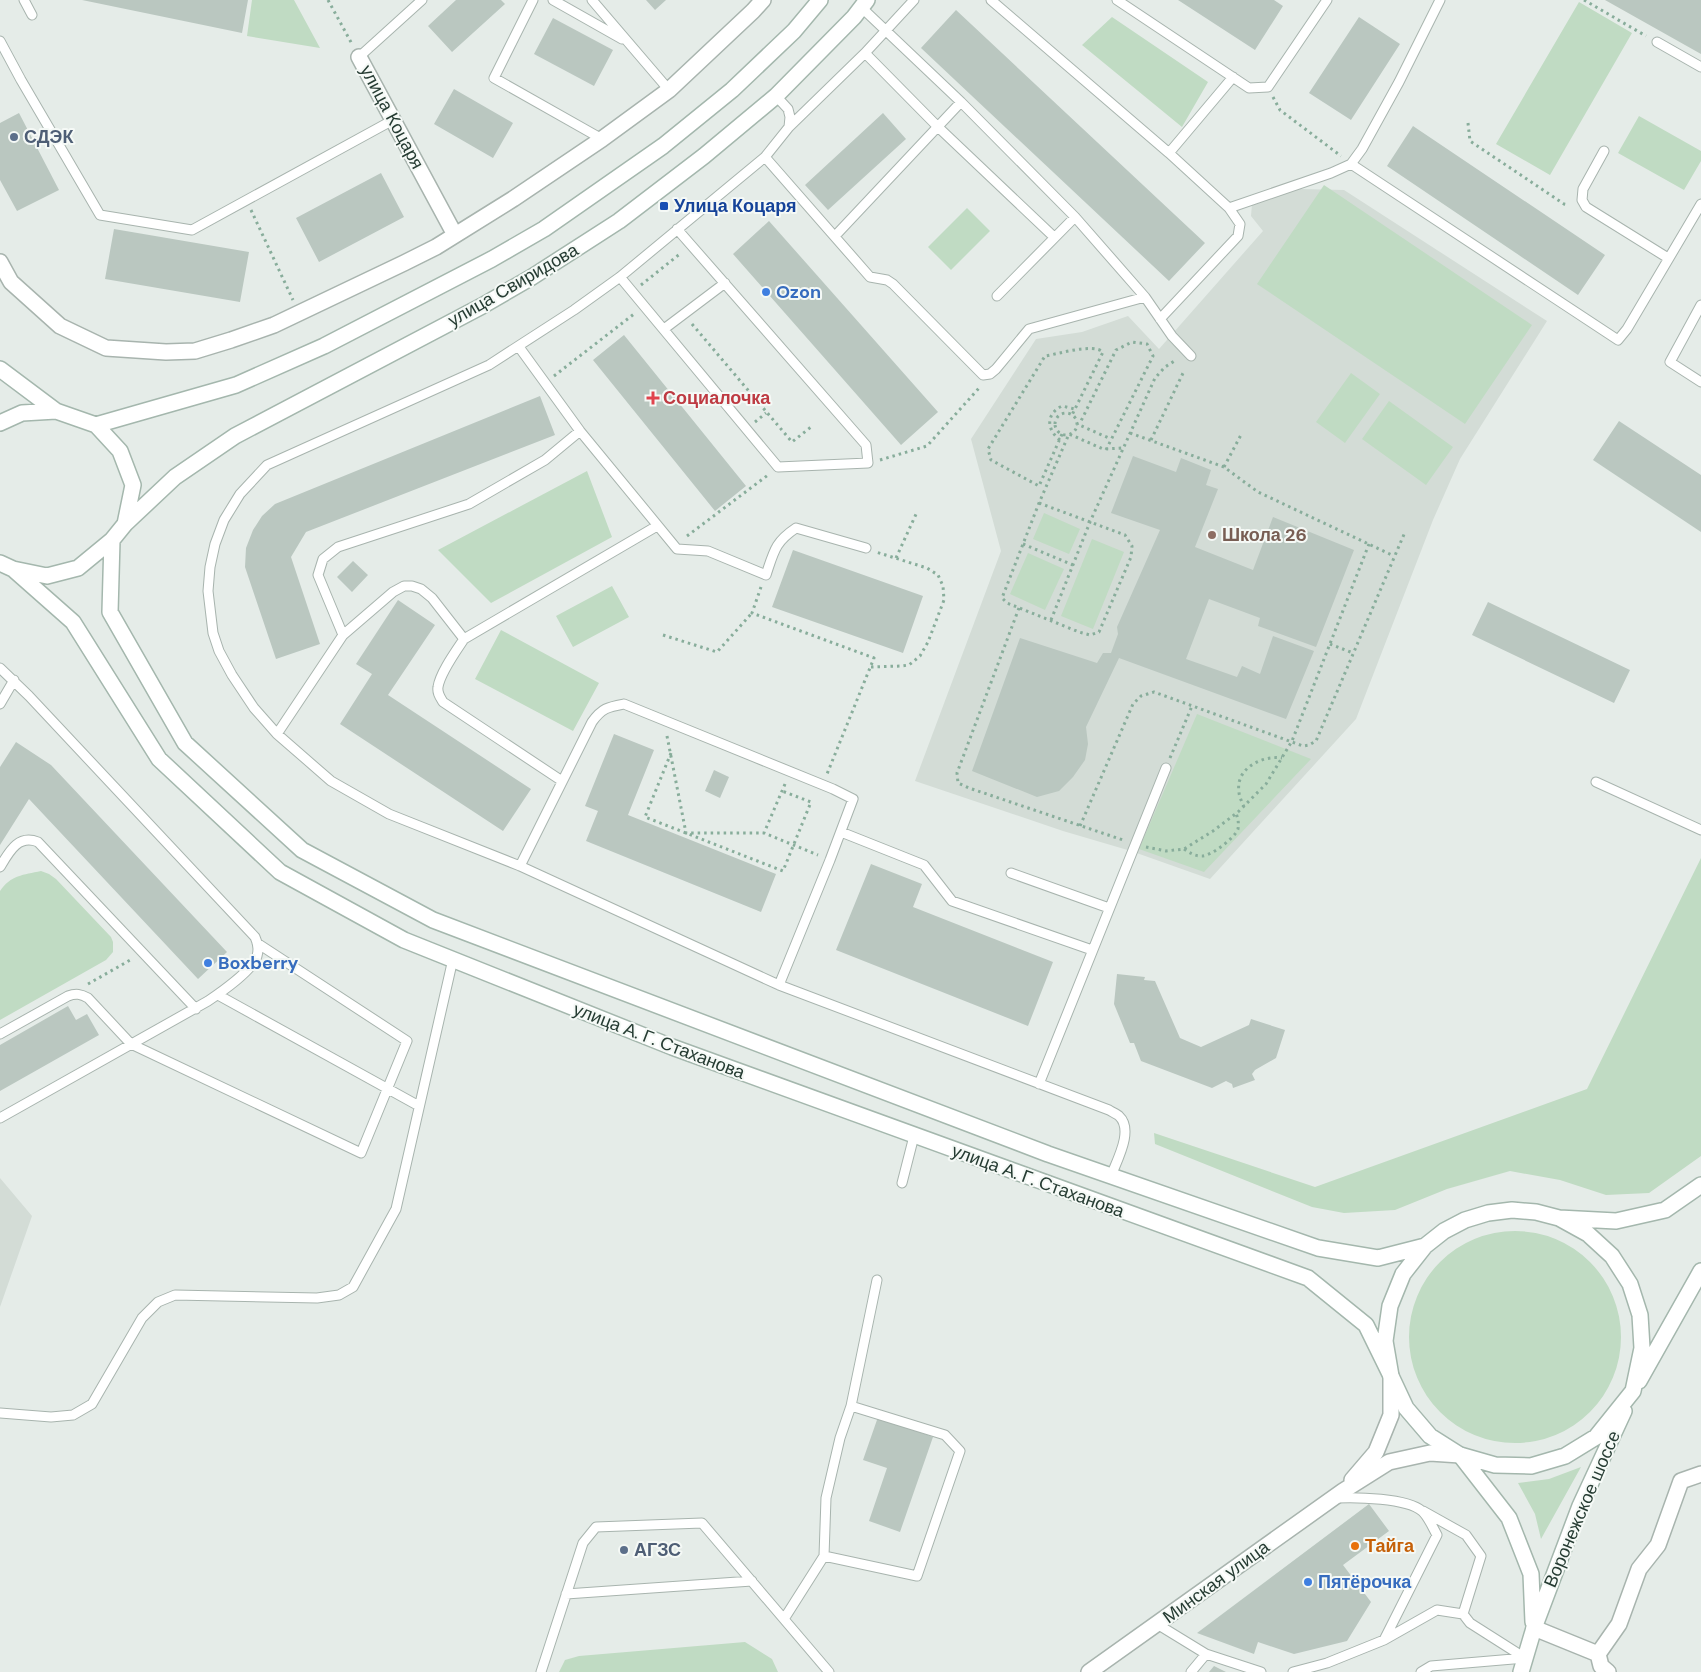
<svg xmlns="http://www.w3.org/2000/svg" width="1701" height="1672" viewBox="0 0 1701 1672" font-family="'DM Sans',sans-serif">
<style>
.built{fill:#d3dcd6}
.green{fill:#c0dbc3}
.building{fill:#bac7c0}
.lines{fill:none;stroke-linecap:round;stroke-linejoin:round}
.lane-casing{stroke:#a8b4ae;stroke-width:11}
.street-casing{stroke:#a8b4ae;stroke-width:18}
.secondary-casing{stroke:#a4b7ad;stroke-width:18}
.path{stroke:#88ad9b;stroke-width:3;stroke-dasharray:2.5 4;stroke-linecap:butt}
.lane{stroke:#fff;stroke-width:9}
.street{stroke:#fff;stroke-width:15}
.secondary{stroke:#fff;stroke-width:15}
.service-dot{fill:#5c6f8a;stroke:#f5f9f6;stroke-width:2}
.transit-dot{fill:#1a4fb4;stroke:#f5f9f6;stroke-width:2}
.shop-dot{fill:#3f7fe0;stroke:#f5f9f6;stroke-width:2}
.health-dot{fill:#e0444e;stroke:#f5f9f6;stroke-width:2}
.education-dot{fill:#8d6e63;stroke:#f5f9f6;stroke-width:2}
.food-dot{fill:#e8710a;stroke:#f5f9f6;stroke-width:2}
.labels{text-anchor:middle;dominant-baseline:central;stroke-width:4;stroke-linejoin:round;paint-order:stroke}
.street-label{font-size:18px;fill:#263c33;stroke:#f5f9f6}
.service-label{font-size:18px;font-weight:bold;fill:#4e5e75;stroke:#f5f9f6;text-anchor:start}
.transit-label{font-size:18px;font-weight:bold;fill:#164399;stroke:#f5f9f6;text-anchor:start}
.shop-label{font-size:18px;font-weight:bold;fill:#366cbe;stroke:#f5f9f6;text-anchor:start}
.health-label{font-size:18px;font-weight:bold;fill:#be3a42;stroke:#f5f9f6;text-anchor:start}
.education-label{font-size:18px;font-weight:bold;fill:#785e54;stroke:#f5f9f6;text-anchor:start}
.food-label{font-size:18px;font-weight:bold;fill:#c56008;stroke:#f5f9f6;text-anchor:start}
</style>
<rect width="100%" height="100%" fill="#e5ece8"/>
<!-- built -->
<path class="built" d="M1300,189L1344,190L1547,321L1460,459L1433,520L1356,719L1210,879L1131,851L1063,831L915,781L1001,551L971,439L1036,339L1082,332L1128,316L1159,349L1263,231L1251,216L1252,204Z
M0,1178L32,1216L0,1307Z"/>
<!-- green -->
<path class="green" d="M252,0H294L320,48L247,36Z
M1579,2L1632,33L1550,175L1496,144Z
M1112,17L1208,82L1182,127L1082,45Z
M1639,116L1701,151V161L1684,190L1618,153Z
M1324,185L1532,325L1465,424L1257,284Z
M967,208L990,231L951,270L928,247Z
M1351,373L1380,394L1345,443L1316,422Z
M1389,401L1453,447L1426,485L1362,439Z
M587,471L612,537L491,603L438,550Z
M1044,513L1080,529L1069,554L1033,539Z
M1092,539L1124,552L1093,629L1061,616Z
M1028,553L1064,569L1045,610L1010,594Z
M612,586L629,617L573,647L556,616Z
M501,630L599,683L573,731L475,679Z
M1197,714L1311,759L1204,872L1139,849Z
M1701,858V1156L1649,1193L1606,1195L1560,1180L1510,1171L1447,1189L1395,1210L1344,1213L1312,1207L1155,1144L1154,1133L1315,1187L1587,1089Z
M41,871L49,874L56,879L111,937L113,942V952L106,960L0,1020V891C11,875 23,875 41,871Z
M1409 1337a106 106 0 1 1 212 0a106 106 0 1 1-212 0Z
M1581,1467L1541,1539L1535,1514L1518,1483L1549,1479Z
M745,1642L772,1659L778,1672H559L565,1660L579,1656Z"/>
<!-- building -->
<path class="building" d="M82,0H248L242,33Z
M456,0H501L505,4L452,52L428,26Z
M646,0H666L655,10Z
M1178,0H1274L1283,6L1255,50Z
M1605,0H1701V54Z
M956,10L1205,243L1169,281L921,48Z
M1359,17L1400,44L1351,120L1309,93Z
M553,18L613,50L594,86L534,54Z
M454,89L513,123L493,158L434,124Z
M19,113L59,190L17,211L0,180V123Z
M883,113L906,139L828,210L805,185Z
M1413,126L1605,255L1578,295L1387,166Z
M381,173L404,217L319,262L296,218Z
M769,221L938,412L901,445L733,254Z
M114,229L249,252L240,302L105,279Z
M624,335L746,486L715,511L593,360Z
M540,396L555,435L306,532L291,557L320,644L276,659L245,567L246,548L253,530L262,516L275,504Z
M1619,421L1701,475V532L1593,460Z
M1133,456L1176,472L1181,458L1211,470L1206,485L1218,489L1195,547L1253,570L1273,517L1354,550L1316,647L1258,626L1260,618L1209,599L1186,659L1237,677L1242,666L1260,674L1273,636L1314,651L1286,719L1119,658L1086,727L1088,744L1085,760L1073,777L1059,791L1037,797L972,771L1020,638L1097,663L1103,653H1111L1118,634L1117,627L1160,530L1111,513Z
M793,550L923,596L903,653L772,607Z
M353,561L368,575L352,592L337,577Z
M398,600L435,625L388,695L531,789L503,831L340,724L372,674L356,664Z
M1488,602L1630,670L1614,703L1472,635Z
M614,734L654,750L628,815L776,874L761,912L586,841L598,811L585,806Z
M16,742L51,765L227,952L198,979L29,799L0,845V767Z
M714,770L729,777L720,798L705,791Z
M871,864L922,884L913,907L1053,962L1028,1026L836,950Z
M1117,974L1145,977L1144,980L1155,981L1180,1038L1201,1047L1249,1025L1251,1019L1285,1030L1276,1058L1255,1070L1252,1074L1255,1080L1233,1088L1232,1084L1226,1081L1212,1088L1141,1061L1134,1043H1130L1114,1004Z
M68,1006L76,1020L87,1014L99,1035L0,1091V1045Z
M878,1417L933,1437L900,1532L869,1521L887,1468L863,1460Z
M1369,1504L1389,1531L1343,1565L1371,1602L1347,1641L1294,1654L1258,1642L1254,1654L1197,1633Z
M1214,1666L1226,1672H1209Z"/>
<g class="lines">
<defs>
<path id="lane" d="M24,0L32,15
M533,0L494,78L602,139
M553,0L622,39
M592,0L669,90
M991,0L1169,153L1229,208L1240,224L1238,236L1160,319
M1117,0L1249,88L1268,87L1327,0
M1440,0L1399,82L1362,149L1351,164L1618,340L1627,329L1701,204
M862,8L961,102L1075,217L1145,297L1172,336L1191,356
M0,41L21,80L100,215L192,230L393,120
M1657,42L1701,67
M865,53L938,127L1054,237
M359,57L422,0
M776,96L788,109L790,117L789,127L765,157L620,277L574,310L489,365L267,465L240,494L224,520L215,544L210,567L208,591L213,633L219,651L232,675L254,708L277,734L331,781L389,814L520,866L779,985L1109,1110C1112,1112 1117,1114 1119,1116C1134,1130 1117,1160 1111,1176
M789,127L865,53L914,0
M1604,151L1583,189L1582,200L1586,207L1668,258
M1169,153L1233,77
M765,157L870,277L887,280L893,284L983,375L990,374L996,369L1029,329L1145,297
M1229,208L1331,173L1351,164
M835,236L961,102
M620,277L778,467L868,463L866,445L677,229
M997,296L1075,217
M1701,305L1670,362L1701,382
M664,329L725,283
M519,347L580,431L677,549L708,551L766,575C774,551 775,542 796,528L866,548
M343,635L318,575L323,559L338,547L469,504L545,460L580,431
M464,639L657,526
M0,668L29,696L255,937C258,943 259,949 257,956C253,970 220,993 208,1001L0,1118
M0,704L14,680
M277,734L343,635L393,592L404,586H412L421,589L432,598L464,639C456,651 440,673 438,687C437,693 440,697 443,702L562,781
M1596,782L1701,830
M841,832L924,865L952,901L1092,950
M520,866L592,722C602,708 608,707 624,704L833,789L853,799L830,860L779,985
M0,867C9,852 18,834 38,842L196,1009
M1011,873L1109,908
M218,995L419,1106
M0,1034L68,996C76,993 81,994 88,998L131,1044L361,1153L407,1041L257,943
M1039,1084L1166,768
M902,1183L914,1136
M0,1413L51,1417L73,1415L92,1404L142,1318L158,1302L175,1295L317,1298L339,1295L353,1287L396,1209L453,959
M1423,1511L1466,1535L1481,1556L1463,1614L1470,1623L1525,1658
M824,1556L917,1576L960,1451L945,1435L851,1406
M566,1594L752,1581
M784,1619L824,1556L826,1498L840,1438L851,1406L877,1280
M1157,1624L1206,1654L1261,1672
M1384,1640L1437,1610L1463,1614
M541,1672L583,1543L596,1527L702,1523L829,1672
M1191,1672L1206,1654
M1293,1672L1327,1663L1384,1640L1437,1535C1433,1528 1428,1516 1422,1511C1407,1498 1356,1497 1336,1498
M1421,1672L1431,1666L1525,1658"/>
<path id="street" d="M359,57L455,235
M0,262L11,282L60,326L106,348L166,352L195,351L231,340L274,325L404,263L436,247L513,199L602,139L669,90L753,11L763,0
M1352,1480L1376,1452L1391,1415V1376
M1534,1628L1598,1654
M1089,1672L1343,1491L1389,1462L1430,1453L1460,1455
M1608,1672L1601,1666L1598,1654L1619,1624L1639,1569L1658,1545L1681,1481L1701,1474"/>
<path id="secondary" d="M0,369L56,411
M0,423L22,413L56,411L96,425L120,451L133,485L125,524
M96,425L236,385L324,346L492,259L544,229L663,146L732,90L794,31L820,0
M112,540L110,612L185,743L302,850L433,920L1048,1154L1318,1248L1378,1258L1425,1246
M0,563L13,569L47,576L78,568L112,540L125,524L175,477L235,436L482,306L532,277L619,221L704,156L776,96L854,17L867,0
M13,569L73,622L159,759L280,872L404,940L672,1047L1308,1278L1366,1325L1391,1376
M1559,1218L1588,1234L1612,1256L1630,1284L1640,1315L1642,1348L1633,1391L1596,1437L1565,1456L1531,1466L1495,1465L1460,1455L1430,1436L1406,1408L1391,1376L1385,1341L1390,1306L1403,1274L1425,1246L1444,1231L1465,1220L1488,1213L1512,1210L1536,1212L1559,1218L1616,1221L1665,1210L1701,1185
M1639,1381L1701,1271
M1460,1455L1509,1518L1531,1574L1533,1622
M1521,1672L1534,1628L1580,1506L1624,1411"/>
</defs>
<!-- lane casing -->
<use href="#lane" class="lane-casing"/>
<!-- street casing -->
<use href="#street" class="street-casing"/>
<!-- secondary casing -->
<use href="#secondary" class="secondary-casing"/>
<!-- path -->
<path class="path" d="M328,0L352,44
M1584,0L1646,36
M1273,97L1280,110L1341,156
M1468,123L1470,141L1564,204L1569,205
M251,210L293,300
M641,285L681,253
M692,324L792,442L811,427
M554,376L634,314
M1055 424a11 11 0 1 1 22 0a11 11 0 1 1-22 0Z
M755,422L766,413
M1130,433L1224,467L1258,492L1394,556
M1062,434L1039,486L991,460L988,449L1045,356C1058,354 1093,343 1103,352L1072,415
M1060,440C1046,429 1046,414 1062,406L1075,409
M1151,440L1184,371
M1106,450L1153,356L1147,344L1132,342L1116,350L1081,421L1077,424L1111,439
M880,460L927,446L980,387
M1224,467L1242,433
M1039,503L1125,535L1132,546L1131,557L1099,632L1090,635L1079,632L1007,603L1002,598L1039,503L1069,434L1103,449L1122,448
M687,536L768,475
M1023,544L1073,565
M896,558L917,512
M761,587L752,613L874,658L827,774
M1019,608L957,773L958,783L969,788L1123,840
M1051,620L1090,522L1155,378L1165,367L1176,360
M663,635L717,652L752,613
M1330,644L1353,653
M871,667L901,666L909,665L920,656L928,642L944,600L943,586L938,575L927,568L876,552
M667,736L686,833H764
M671,753L645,817L783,871L811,802L782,791
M1170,758L1192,706
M785,784L764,833L818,855
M1244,807C1242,802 1239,796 1239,792C1235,768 1263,755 1282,758
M1080,826L1133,704L1141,696L1154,692L1303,746L1309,745L1316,741L1405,532
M1146,847L1166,851L1184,849L1213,831L1238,812L1266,784L1292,741L1369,544
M1184,849C1190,853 1194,856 1202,856C1211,856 1235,838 1238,829C1239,823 1238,819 1236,813
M88,984L132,959"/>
<!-- lane -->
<use href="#lane" class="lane"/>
<!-- street -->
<use href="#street" class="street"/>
<!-- secondary -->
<use href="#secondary" class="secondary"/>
</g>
<!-- markers -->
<g class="service-dot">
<circle cx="14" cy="137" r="5"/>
<circle cx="624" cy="1550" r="5"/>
</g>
<rect class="transit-dot" x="659" y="201" width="10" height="10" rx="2.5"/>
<g class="shop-dot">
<circle cx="766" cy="292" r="5"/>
<circle cx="208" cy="963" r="5"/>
<circle cx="1308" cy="1582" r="5"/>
</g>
<path class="health-dot" d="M650.5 390.5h5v5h5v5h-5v5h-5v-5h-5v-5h5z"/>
<circle class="education-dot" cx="1212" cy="535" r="5"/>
<circle class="food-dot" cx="1355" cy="1546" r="5"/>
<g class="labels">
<!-- street labels -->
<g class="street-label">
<text transform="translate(392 117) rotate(62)">улица Коцаря</text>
<text transform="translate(513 285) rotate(-30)">улица Свиридова</text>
<text transform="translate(659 1041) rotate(21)">улица А. Г. Стаханова</text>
<text transform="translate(1038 1181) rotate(20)">улица А. Г. Стаханова</text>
<text transform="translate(1582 1509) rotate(-67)">Воронежское шоссе</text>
<text transform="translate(1216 1582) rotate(-36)">Минская улица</text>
</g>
<!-- service labels -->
<g class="service-label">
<text x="24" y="137">СДЭК</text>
<text x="634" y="1550">АГЗС</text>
</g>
<!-- transit labels -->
<g class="transit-label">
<text x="674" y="206">Улица Коцаря</text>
</g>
<!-- shop labels -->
<g class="shop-label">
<text x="776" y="292">Ozon</text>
<text x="218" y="963">Boxberry</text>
<text x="1318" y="1582">Пятёрочка</text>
</g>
<!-- health labels -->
<g class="health-label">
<text x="663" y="398">Социалочка</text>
</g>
<!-- education labels -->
<g class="education-label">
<text x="1222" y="535">Школа 26</text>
</g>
<!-- food labels -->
<g class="food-label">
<text x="1365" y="1546">Тайга</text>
</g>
</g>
</svg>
